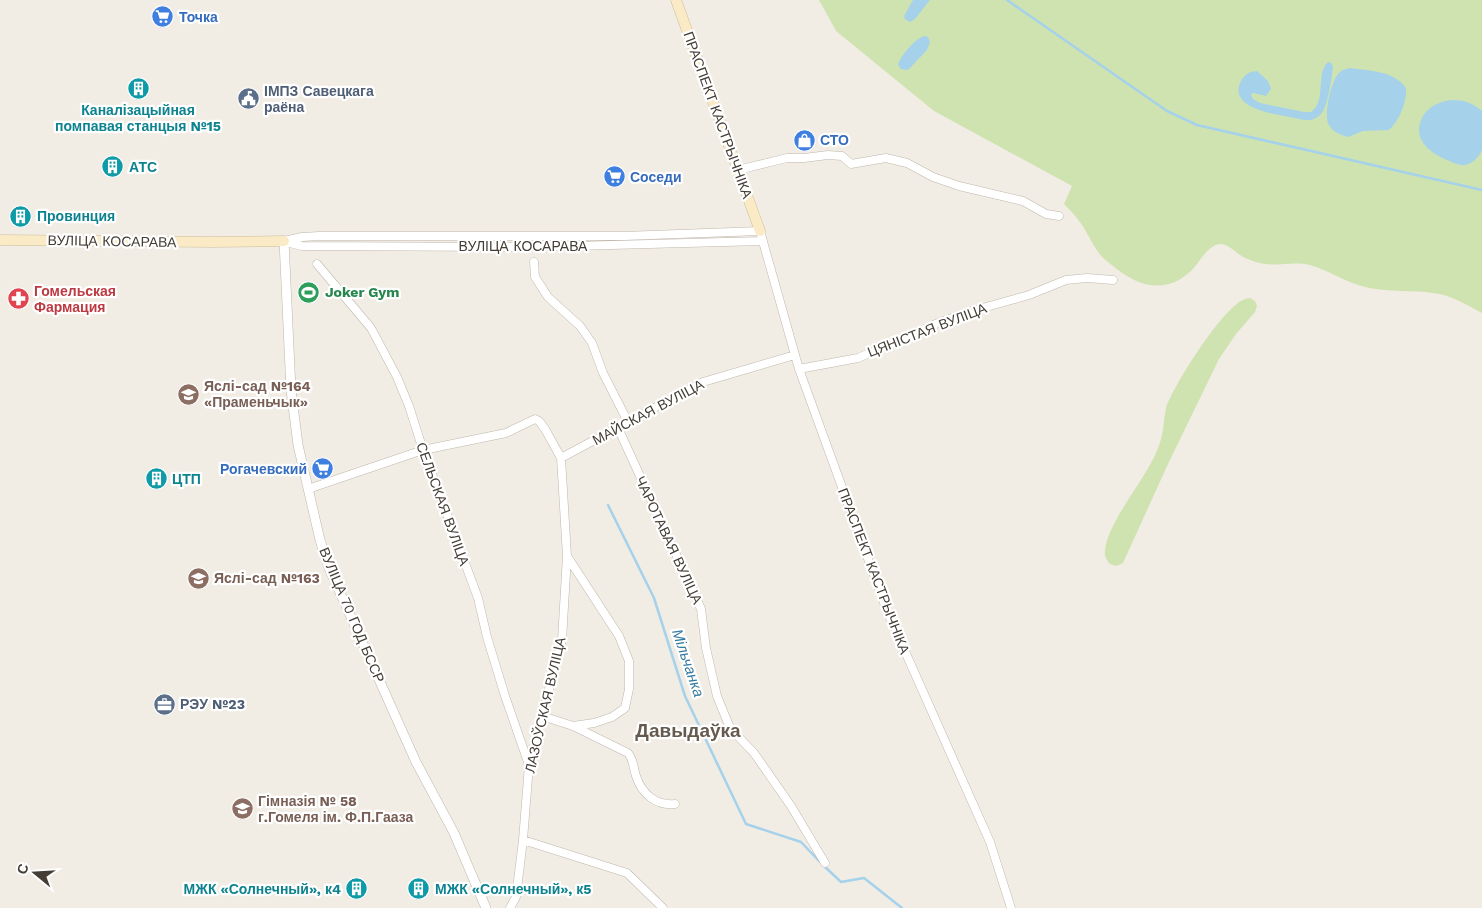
<svg xmlns="http://www.w3.org/2000/svg" width="1482" height="908" viewBox="0 0 1482 908" font-family="'Work Sans',sans-serif">
<style>
.green{fill:#cfe3b1}
.water{fill:#a5d2ea}
.lines{fill:none;stroke-linecap:round;stroke-linejoin:round}
.stream{stroke:#a5d2ea;stroke-width:2.5}
.minor-casing{stroke:#bfb7ac;stroke-width:9}
.tertiary-casing{stroke:#bfb7ac;stroke-width:10}
.secondary-casing{stroke:#cebd98;stroke-width:11}
.minor{stroke:#fff;stroke-width:8}
.tertiary{stroke:#fff;stroke-width:9}
.secondary{stroke:#faebc6;stroke-width:10}
.labels{text-anchor:middle;dominant-baseline:central;stroke-width:4.5;stroke-linejoin:round;paint-order:stroke}
.shop-label{font-size:14px;font-weight:bold;fill:#366cbe;stroke:#fff;text-anchor:start}
.service-label{font-size:14px;font-weight:bold;fill:#4e5e75;stroke:#fff;text-anchor:start}
.culture-label{font-size:14px;font-weight:bold;fill:#0d838f;stroke:#fff;text-anchor:start}
.street-label{font-size:14px;fill:#433d35;stroke:#fff}
.health-label{font-size:14px;font-weight:bold;fill:#be3a42;stroke:#fff;text-anchor:start}
.leisure-label{font-size:14px;font-weight:bold;fill:#27864d;stroke:#fff;text-anchor:start}
.education-label{font-size:14px;font-weight:bold;fill:#785e54;stroke:#fff;text-anchor:start}
.water-label{font-size:15px;font-style:italic;fill:#35799f;stroke:#fff}
.district-label{font-size:19px;font-weight:bold;fill:#655a4d;stroke:#fff}
</style>
<rect width="100%" height="100%" fill="#f1ede5"/>
<!-- green -->
<path class="green" d="M819,0H1482V313C1467,305 1451,295 1433,293C1412,290 1391,292 1369,288C1348,284 1330,271 1310,265C1294,261 1280,266 1265,264C1257,263 1250,260 1243,257C1236,253 1229,244 1220,244C1207,245 1199,264 1190,272C1164,295 1137,286 1113,266C1108,262 1102,258 1099,253C1091,243 1087,231 1079,221C1075,215 1069,209 1064,204L1072,186L934,111L836,31Z
M1250,298L1255,301L1257,306L1255,312L1236,334L1219,359L1168,464L1123,563L1116,566L1110,564C1107,561 1104,556 1105,551C1106,527 1139,486 1151,463C1156,454 1160,444 1162,435C1164,426 1164,417 1166,408C1174,385 1221,310 1243,300C1244,299 1249,298 1250,298Z"/>
<!-- water -->
<path class="water" d="M913,0H930L915,19L910,22L905,19L904,16Z
M924,36L928,37L930,42L927,50L909,69L906,70L901,69L898,65C900,56 915,39 924,36Z
M1328,62L1331,63L1333,66C1332,77 1328,107 1321,114C1318,117 1315,119 1311,120C1303,121 1293,117 1284,116C1268,113 1228,106 1241,81C1244,75 1250,71 1257,71L1268,81L1271,89L1266,96L1253,93L1251,95L1253,99L1260,103L1304,112H1311C1327,101 1315,74 1328,62Z
M1350,68C1369,71 1393,70 1406,88C1407,102 1399,121 1389,130L1363,131L1348,137C1340,135 1331,131 1328,123C1324,113 1331,81 1339,73C1342,70 1345,69 1350,68Z
M1452,100C1464,100 1473,103 1482,111C1482,120 1482,142 1482,150C1480,156 1472,164 1465,165C1459,166 1452,162 1447,160C1428,152 1411,138 1423,116C1429,106 1441,101 1452,100Z"/>
<g class="lines">
<!-- stream -->
<path class="stream" d="M1007,0L1167,111L1197,125L1482,190
M608,505L654,598L685,696L746,824L801,842L820,862
M824,866L841,882L864,878L902,908"/>
<defs>
<path id="minor" d="M738,170L787,158H804L828,155L842,156L851,164L886,158L907,163L933,177L959,186L1023,201L1046,214L1059,216
M284,241L302,237L319,236H624L760,231L799,369L887,611L990,842L1011,908
M286,242L302,246L535,247L763,241
M534,262L535,277L548,297L580,326L592,343L603,373L628,422
M317,264L371,328L397,377L409,406L423,450L478,598L487,637L505,696L529,765
M799,369L858,358L933,325L968,312L1029,295L1066,280L1087,278L1113,280
M618,428L701,609L706,648L717,696L730,728L754,753L791,806L825,863
M561,458L703,382L795,355
M308,489L423,450L506,433L535,419L539,421L545,429L561,458L567,556L562,640L529,765L523,840L516,897L510,908
M542,716L573,726L594,723L612,717L625,708L629,689V661L619,636L567,556
M573,726L628,753C634,760 633,767 636,776C642,794 656,806 675,804
M523,840L627,873L663,908"/>
<path id="tertiary" d="M284,241L291,390L298,445L320,540L329,568L416,762L454,833L486,908"/>
<path id="secondary" d="M676,0L760,231
M0,240L212,242L284,241"/>
</defs>
<!-- minor casing -->
<use href="#minor" class="minor-casing"/>
<!-- tertiary casing -->
<use href="#tertiary" class="tertiary-casing"/>
<!-- secondary casing -->
<use href="#secondary" class="secondary-casing"/>
<!-- minor -->
<use href="#minor" class="minor"/>
<!-- tertiary -->
<use href="#tertiary" class="tertiary"/>
<!-- secondary -->
<use href="#secondary" class="secondary"/>
</g>
<!-- icons -->
<defs>
<symbol id="supermarket-disc" viewBox="-11 -11 22 22"><circle r="9.5" fill="#3f7fe0" stroke="#fff"/><path d="M-6-5.5h2.5l.6 2H6L4.5 2H-2.5L-4.4-4H-6ZM-1.5 3.2a1.3 1.3 0 1 0 .1 0ZM3 3.2a1.3 1.3 0 1 0 .1 0Z" fill="#fff"/></symbol>
<symbol id="building-disc" viewBox="-11 -11 22 22"><circle r="9.5" fill="#0f9aa8" stroke="#fff"/><path d="M-4-6H4V6H1V3H-1V6H-4ZM-2.5-4.3h1.7v1.8h-1.7ZM.8-4.3h1.7v1.8H.8ZM-2.5-1h1.7V.8h-1.7ZM.8-1h1.7V.8H.8Z" fill="#fff"/></symbol>
<symbol id="civic-disc" viewBox="-11 -11 22 22"><circle r="9.5" fill="#5c6f8a" stroke="#fff"/><path d="M-.6-6.5H3V-4.5H.6V-3L4-1V1h2V6H-6V1h2V-1L-.6-3ZM-1.2 2.5V6h2.4V2.5Z" fill="#fff"/></symbol>
<symbol id="shop-disc" viewBox="-11 -11 22 22"><circle r="9.5" fill="#3f7fe0" stroke="#fff"/><path d="M-5-2.5h2.3a2.7 3.5 0 0 1 5.4 0H5L5.5 6h-11ZM-1.5-2.5h3a1.5 2.3 0 0 0-3 0Z" fill="#fff"/></symbol>
<symbol id="stadium-disc" viewBox="-11 -11 22 22"><circle r="9.5" fill="#2e9e5b" stroke="#fff"/><path d="M0-5a6.5 5 0 1 0 0 10a6.5 5 0 1 0 0-10ZM-3.5-1.8h7v3.6h-7Z" fill="#fff"/></symbol>
<symbol id="pharmacy-disc" viewBox="-11 -11 22 22"><circle r="9.5" fill="#e0444e" stroke="#fff"/><path d="M-2-6h4v4h4v4h-4v4h-4v-4h-4v-4h4Z" fill="#fff"/></symbol>
<symbol id="school-disc" viewBox="-11 -11 22 22"><circle r="9.5" fill="#8d6e63" stroke="#fff"/><path d="M0-5L7-2L0 1L-7-2ZM-4 1L0 2.5L4 1V4Q0 6-4 4Z" fill="#fff"/></symbol>
<symbol id="office-disc" viewBox="-11 -11 22 22"><circle r="9.5" fill="#5c6f8a" stroke="#fff"/><path d="M-6-3h4V-5.5h4V-3h4V5H-6ZM-1-4.5V-3h2v-1.5ZM-6 0V1H6V0Z" fill="#fff"/></symbol>
</defs>
<g fill-rule="evenodd">
<use href="#supermarket-disc" x="150" y="4" width="25" height="25"/>
<use href="#building-disc" x="126" y="76" width="25" height="25"/>
<use href="#civic-disc" x="236" y="86" width="25" height="25"/>
<use href="#shop-disc" x="792" y="128" width="25" height="25"/>
<use href="#building-disc" x="100" y="154" width="25" height="25"/>
<use href="#supermarket-disc" x="602" y="164" width="25" height="25"/>
<use href="#building-disc" x="8" y="204" width="25" height="25"/>
<use href="#stadium-disc" x="296" y="280" width="25" height="25"/>
<use href="#pharmacy-disc" x="6" y="286" width="25" height="25"/>
<use href="#school-disc" x="176" y="382" width="25" height="25"/>
<use href="#supermarket-disc" x="310" y="456" width="25" height="25"/>
<use href="#building-disc" x="144" y="466" width="25" height="25"/>
<use href="#school-disc" x="186" y="566" width="25" height="25"/>
<use href="#office-disc" x="152" y="692" width="25" height="25"/>
<use href="#school-disc" x="230" y="796" width="25" height="25"/>
<use href="#building-disc" x="344" y="876" width="25" height="25"/>
<use href="#building-disc" x="406" y="876" width="25" height="25"/>
</g>
<g class="labels">
<!-- shop labels -->
<g class="shop-label">
<text x="179" y="17">Точка</text>
<text x="820" y="140">СТО</text>
<text x="630" y="177">Соседи</text>
<text x="307" y="469" text-anchor="end">Рогачевский</text>
</g>
<!-- service labels -->
<g class="service-label">
<text x="264" y="91">ІМПЗ Савецкага<tspan x="264" dy="16">раёна</tspan></text>
<text x="180" y="704">РЭУ №23</text>
</g>
<!-- culture labels -->
<g class="culture-label">
<text x="138" y="110" text-anchor="middle">Каналізацыйная<tspan x="138" dy="16">помпавая станцыя №15</tspan></text>
<text x="129" y="167">АТС</text>
<text x="37" y="216">Провинция</text>
<text x="172" y="479">ЦТП</text>
<text x="341" y="889" text-anchor="end">МЖК «Солнечный», к4</text>
<text x="435" y="889">МЖК «Солнечный», к5</text>
</g>
<!-- street labels -->
<g class="street-label">
<text transform="translate(718 115) rotate(70)">ПРАСПЕКТ КАСТРЫЧНІКА</text>
<text transform="translate(112 241) rotate(1)">ВУЛІЦА КОСАРАВА</text>
<text x="523" y="246">ВУЛІЦА КОСАРАВА</text>
<text transform="translate(927 330) rotate(-21)">ЦЯНІСТАЯ ВУЛІЦА</text>
<text transform="translate(648 412) rotate(-28)">МАЙСКАЯ ВУЛІЦА</text>
<text transform="translate(443 504) rotate(70)">СЕЛЬСКАЯ ВУЛІЦА</text>
<text transform="translate(669 540) rotate(65)">ЧАРОТАВАЯ ВУЛІЦА</text>
<text transform="translate(874 571) rotate(69)">ПРАСПЕКТ КАСТРЫЧНІКА</text>
<text transform="translate(352 615) rotate(67)">ВУЛІЦА 70 ГОД БССР</text>
<text transform="translate(545 705) rotate(-77)">ЛАЗОЎСКАЯ ВУЛІЦА</text>
</g>
<!-- health labels -->
<g class="health-label">
<text x="34" y="291">Гомельская<tspan x="34" dy="16">Фармация</tspan></text>
</g>
<!-- leisure labels -->
<g class="leisure-label">
<text x="325" y="292">Joker Gym</text>
</g>
<!-- education labels -->
<g class="education-label">
<text x="204" y="386">Яслі-сад №164<tspan x="204" dy="16">«Праменьчык»</tspan></text>
<text x="214" y="578">Яслі-сад №163</text>
<text x="258" y="801">Гімназія № 58<tspan x="258" dy="16">г.Гомеля ім. Ф.П.Гааза</tspan></text>
</g>
<!-- water labels -->
<g class="water-label">
<text transform="translate(688 663) rotate(71)">Мільчанка</text>
</g>
<!-- district labels -->
<g class="district-label">
<text x="688" y="730">Давыдаўка</text>
</g>
</g>
<!-- north arrow -->
<g transform="translate(35 873) rotate(288)" stroke="#ffffff" stroke-width="4" paint-order="stroke">
<path d="M0-4L9 19L0 12L-9 19Z" fill="#433d35"/>
<text y="-8" font-size="14" font-weight="bold" text-anchor="middle" fill="#433d35">С</text>
</g>
</svg>
